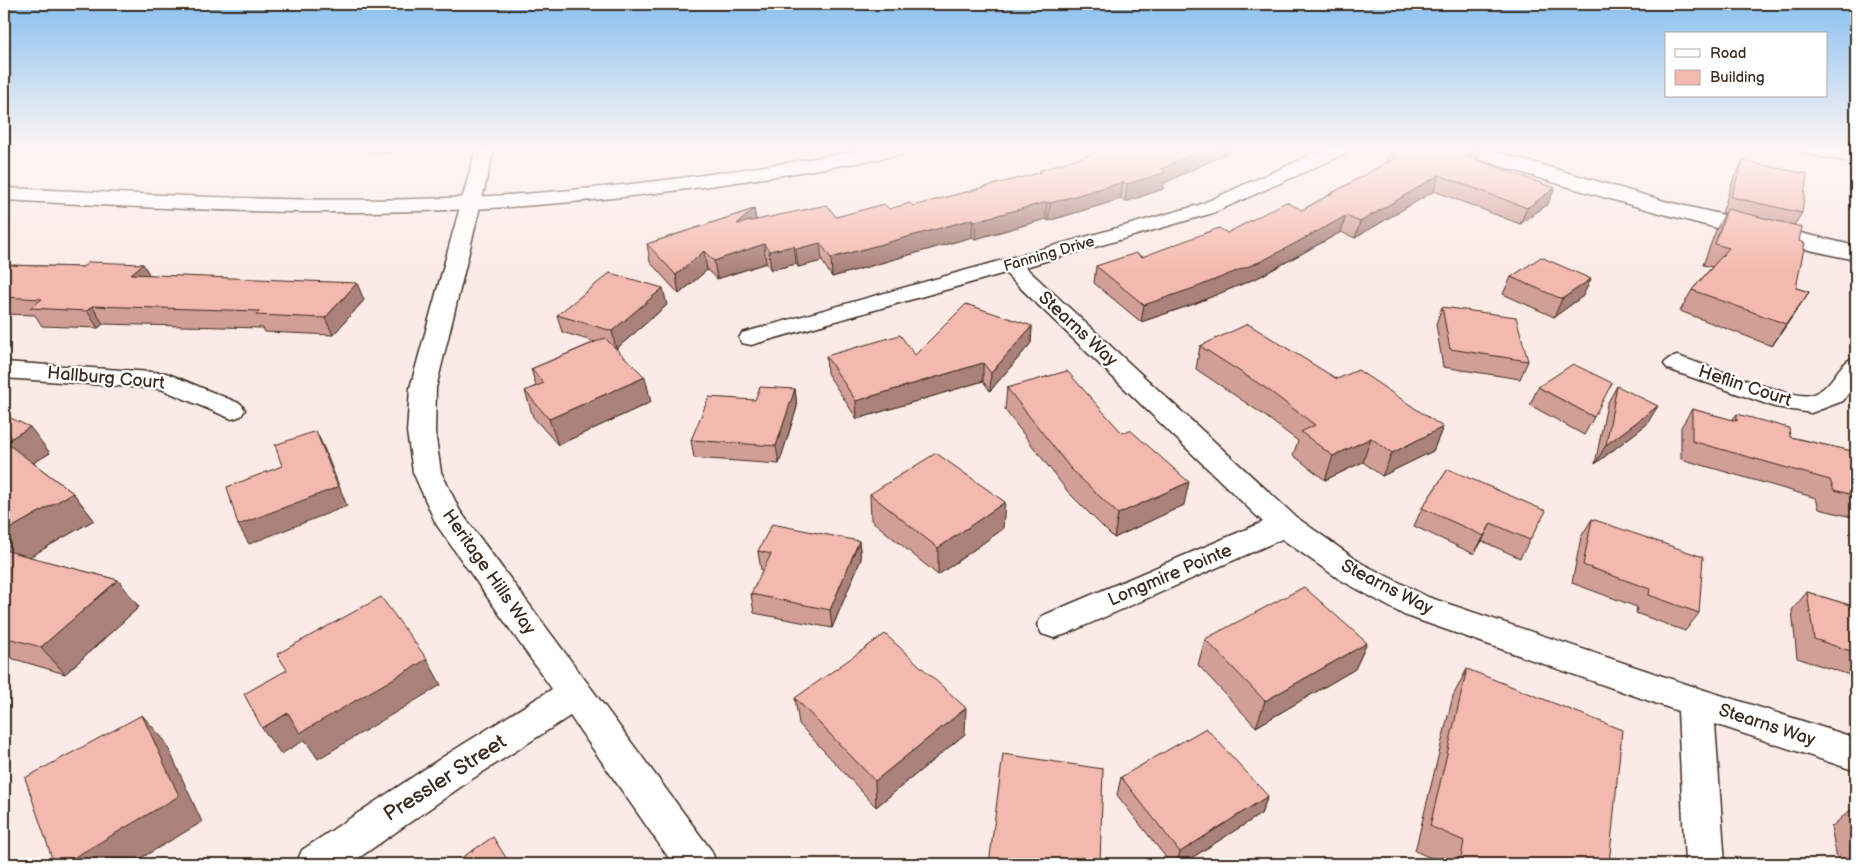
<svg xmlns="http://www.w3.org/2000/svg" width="1860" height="868" viewBox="0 0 1860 868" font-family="'Balsamiq Sans',sans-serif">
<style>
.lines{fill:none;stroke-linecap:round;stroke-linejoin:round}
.street-casing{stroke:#3b2a1e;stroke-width:3}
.secondary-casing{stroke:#3b2a1e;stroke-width:3}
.street{fill:#fff;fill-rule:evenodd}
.secondary{fill:#fff;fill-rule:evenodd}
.wall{fill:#d29f96;stroke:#3b2a1e}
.shaded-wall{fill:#ab827a;stroke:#3b2a1e}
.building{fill:#f4b9ae;stroke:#3b2a1e}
.labels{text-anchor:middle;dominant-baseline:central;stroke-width:4.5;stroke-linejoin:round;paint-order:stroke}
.far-street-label{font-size:15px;fill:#3b2a1e;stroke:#fff}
.street-label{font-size:18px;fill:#3b2a1e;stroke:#fff}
.near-street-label{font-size:21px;fill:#3b2a1e;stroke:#fff}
</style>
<rect width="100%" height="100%" fill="#fceae7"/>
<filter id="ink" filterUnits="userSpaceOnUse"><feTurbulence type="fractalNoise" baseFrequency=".02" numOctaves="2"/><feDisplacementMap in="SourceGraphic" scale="10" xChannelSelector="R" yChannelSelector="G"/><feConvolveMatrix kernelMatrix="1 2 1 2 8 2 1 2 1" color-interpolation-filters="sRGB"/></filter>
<g filter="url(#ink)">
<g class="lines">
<defs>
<path id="street" d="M476,149H494L436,388L435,432L441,472L460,511L711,850L717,864H673L570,716L472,779L350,864H296L302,850L446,755L552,689L436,524L413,472L407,432L410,388Z
M1324,149H1349L1347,153L1213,213L1025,267L1296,517L1361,563L1428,597L1695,687L1856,738V771L1715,724L1725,864H1685L1678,711L1404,615L1339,579L1282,539L1066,634L1054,638L1042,634L1037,625L1042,616L1263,522L1005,273L751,345L742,343L739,338L742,333L1199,205Z
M1458,149H1487L1668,202L1856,246V260C1723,233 1590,195 1460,153Z
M1677,356C1702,363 1792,400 1810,395C1835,388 1835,363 1856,357V383L1843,401L1811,413L1775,407L1668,369L1664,364L1668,359Z
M4,362L166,373L241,404L245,410L241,416L232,419L161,389L4,378Z"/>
<path id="secondary" d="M867,149H909L907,153L900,155C750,182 599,205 447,210C299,216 151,208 4,200V188C152,194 300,204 448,198C588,193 728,174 867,149Z
M1802,149H1845L1856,151V163L1811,155L1804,153Z"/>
</defs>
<!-- street casing -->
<use href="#street" class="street-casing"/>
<!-- secondary casing -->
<use href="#secondary" class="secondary-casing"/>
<!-- street -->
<use href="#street" class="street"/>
<!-- secondary -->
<use href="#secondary" class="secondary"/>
</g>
<!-- wall -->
<path class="wall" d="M216,149H266L264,151L217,150Z
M368,149H401L400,152L370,154Z
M1109,149H1236L1164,183L1163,189L1125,202L1121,199L1048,221L1046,219L975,239L972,237L832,277L822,261L798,267L796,264L771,270L766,263L717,279L707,270L679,294L650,262L647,244L754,209L756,220L836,217L889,209L913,206L1039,173L1040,170Z
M1398,149H1482L1478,161L1548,204L1520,224L1434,191L1355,238L1341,232L1259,277L1194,304L1141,322L1094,283L1096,266L1142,257L1227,233L1302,210L1386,163L1389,154Z
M1743,161L1802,213L1794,225L1799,241L1796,288L1809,292L1772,346L1680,311L1692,290L1712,267L1703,265L1716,230L1725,213H1722L1734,177Z
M1856,198V213L1852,204Z
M143,264L149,275L364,300L333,335L265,332L263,328L103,324L98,328L42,326L35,315L4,314V265L83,267Z
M1511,277L1583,296L1554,317L1503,294Z
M667,305L616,349L651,402L558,445L533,417L525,391L536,386L531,369L595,342L562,332L557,315Z
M1442,307L1528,361L1520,379L1443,367L1436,324Z
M1032,326L1031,343L990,391L983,381L857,419L827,373L826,356L915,355Z
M1200,346L1337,379L1443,427L1433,451L1382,476L1363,462L1325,480L1293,455L1298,441L1261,413L1196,369Z
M1617,386L1647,424L1595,464L1607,404Z
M1538,387L1594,417L1584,435L1530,405Z
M1007,388L1184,505L1114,538L1068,492L1005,410Z
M795,389L797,407L779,464L694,458L691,440L755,400Z
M1692,409L1732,420L1737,414L1790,437L1856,452V518L1819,509L1816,498L1681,459V427Z
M4,415L50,453L33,463L73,493L94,520L29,557L118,580L139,607L65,674L4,656Z
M1448,469L1530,540L1520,558L1482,541L1474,554L1414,526L1422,508Z
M870,494L1003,529L938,575L871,520Z
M1592,519L1699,613L1685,631L1636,613L1637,607L1572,583L1581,537Z
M859,541L861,559L832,628L754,613L751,594L763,570H761L758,551Z
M1807,592L1856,607V677L1797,658L1792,610Z
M1205,639L1367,643L1355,669L1256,727L1198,665Z
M1467,669L1609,864H1445L1415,851L1453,696Z
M795,698L965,734L876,807L799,724Z
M1121,777L1268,796L1261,814L1182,864H1171L1117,795Z
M1856,805V864H1838L1831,827Z"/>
<!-- shaded-wall -->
<path class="shaded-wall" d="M1204,149H1236L1164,183L1163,189L1125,202L1127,184Z
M1477,149H1482L1478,161L1466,156Z
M1439,175L1434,191L1355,238L1360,222Z
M1123,182L1121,199L1048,221L1050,203Z
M1555,188L1548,204L1520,224L1527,208Z
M1047,202L1046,219L975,239V221Z
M754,209L757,227L737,224Z
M1346,216L1341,232L1259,277L1194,304L1141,322L1144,305Z
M973,219L972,237L832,277L831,258Z
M820,243L822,261L798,267L796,249Z
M764,244L766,263L717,279L714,261Z
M794,246L796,264L771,270L769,251Z
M704,251L707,270L679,294L676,275Z
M143,264L153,281L131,274Z
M1591,279L1583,296L1554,317L1562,299Z
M357,283L364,300L333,335L325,318Z
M663,288L667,305L616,349L612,331Z
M1809,292L1794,314L1772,346L1786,324Z
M92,306L103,324L98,328L87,311Z
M1032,326L1031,343L990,391L991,373Z
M983,363V381L857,419L856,401Z
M645,377L651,402L558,445L549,419Z
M795,389L797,407L779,464L776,446Z
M1658,406L1647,424L1595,464L1606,445Z
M30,427L50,453L25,468L5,442Z
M1443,427L1433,451L1382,476L1392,453Z
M316,431L325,450L347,506L249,544L238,525Z
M1371,438L1363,462L1325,480L1333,456Z
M1189,482L1184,505L1114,538L1118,514Z
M73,493L94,520L5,571L4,569V532Z
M1005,502L1003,529L938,575V548Z
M1491,523L1482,541L1474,554L1484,536Z
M859,541L861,559L832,628L830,610Z
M118,580L139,607L65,674L41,647Z
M1367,643L1355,669L1256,727L1265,701Z
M427,659L441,685L318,759L305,740L281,754L262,728L288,713Z
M966,708L965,734L876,807L875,781Z
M142,715L165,741L202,822L131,864H63Z
M1268,796L1261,814L1182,864H1176L1180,852Z"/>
<!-- building -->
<path class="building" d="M1109,149H1204L1161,169L1166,172L1127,184L1123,182L1050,203L1047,202L975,221L973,219L831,258L820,243L796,249L794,246L769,251L764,244L714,261L704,251L676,275L647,244L754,209L737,224L827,205L836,217L884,204L889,209L910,203L913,206L1042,172L1040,170Z
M1398,149H1477L1466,156L1555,188L1527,208L1439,175L1360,222L1346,216L1264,260L1197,287L1144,305L1096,266L1136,253L1142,257L1219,228L1227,233L1286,202L1302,210L1397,157L1389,154Z
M1743,161L1807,174L1802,213L1731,197Z
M1727,209L1802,227L1799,241L1805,243L1796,288L1809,292L1786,324L1692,290L1729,248L1715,244Z
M1541,257L1591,279L1562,299L1511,277Z
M89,262L143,264L131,274L357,283L325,318L256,315L260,311L92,306L87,311L30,308L42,299L4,297V265L83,267Z
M610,273L663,288L612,331L557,315Z
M966,304L1032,326L991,373L983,363L856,401L826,356L900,335L915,355Z
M1442,307L1516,317L1528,361L1450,349Z
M1248,324L1337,379L1358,370L1443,427L1392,453L1371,438L1333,456L1301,432L1315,425L1267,389L1200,346Z
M605,338L645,377L549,419L525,391L544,383L531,369Z
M1573,364L1612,383L1594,417L1538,387Z
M1067,371L1122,433L1130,430L1189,482L1118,514L1071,469L1007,388Z
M1617,386L1658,406L1606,445Z
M760,387L795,389L776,446L691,440L709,397L755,400Z
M1692,409L1737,421V414L1789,428L1790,437L1856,452V496L1834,490L1830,480L1692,441Z
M4,415L30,427L5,442L73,493L4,532Z
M316,431L338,487L238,525L227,487L282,466L275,445Z
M936,453L1005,502L938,548L870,494Z
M1448,469L1546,511L1530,540L1491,523L1484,536L1422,508Z
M1592,519L1703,557L1699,613L1649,595L1650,589L1583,565Z
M772,524L859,541L830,610L751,594L771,554L758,551Z
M4,550L118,580L41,647L4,637Z
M1304,587L1367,643L1265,701L1205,639Z
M1807,592L1856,607V653L1814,639Z
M381,597L427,659L300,733L288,713L262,728L244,694L287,670L277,654Z
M885,634L966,708L875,781L795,698Z
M1467,669L1622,730L1609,864H1460L1464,841L1430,826Z
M142,715L179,796L63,864H54L25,778Z
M1206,728L1268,796L1180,852L1121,777Z
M1003,754L1103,769L1100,864H989Z
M493,837L510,864H452Z"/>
</g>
<!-- sky -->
<linearGradient id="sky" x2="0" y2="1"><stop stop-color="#8ac1f0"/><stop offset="0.55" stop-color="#fef6f4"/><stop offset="1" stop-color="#fef6f4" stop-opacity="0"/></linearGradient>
<rect width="1860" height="271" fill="url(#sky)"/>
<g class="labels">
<!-- far-street labels -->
<g class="far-street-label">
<text transform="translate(1049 254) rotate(-16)">Fanning Drive</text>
</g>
<!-- street labels -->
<g class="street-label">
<text transform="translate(1078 329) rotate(43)">Stearns Way</text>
<text transform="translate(106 378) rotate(5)">Hallburg Court</text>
<text transform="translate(1745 386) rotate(18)">Heflin Court</text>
<text transform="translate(489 572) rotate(55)">Heritage Hills Way</text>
<text transform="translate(1170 575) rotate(-23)">Longmire Pointe</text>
<text transform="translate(1387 587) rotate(27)">Stearns Way</text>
<text transform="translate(1767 725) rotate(18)">Stearns Way</text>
</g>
<!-- near-street labels -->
<g class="near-street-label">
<text transform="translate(445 778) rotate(-33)">Pressler Street</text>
</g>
</g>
<!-- margin -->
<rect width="1860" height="868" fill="none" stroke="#fff" stroke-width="20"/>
<rect x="10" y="10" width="1840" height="848" fill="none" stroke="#3b2a1e" stroke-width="2" filter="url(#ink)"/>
<!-- legend -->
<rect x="1665" y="32" width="162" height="65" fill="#ffffff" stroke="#b1aaa5"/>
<rect x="1675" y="49" width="25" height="8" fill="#ffffff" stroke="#b1aaa5"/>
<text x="1710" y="58" font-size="15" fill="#3b2a1e">Road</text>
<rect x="1675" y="70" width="25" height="15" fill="#f4b9ae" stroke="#b1aaa5"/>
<text x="1710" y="82" font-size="15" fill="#3b2a1e">Building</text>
</svg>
